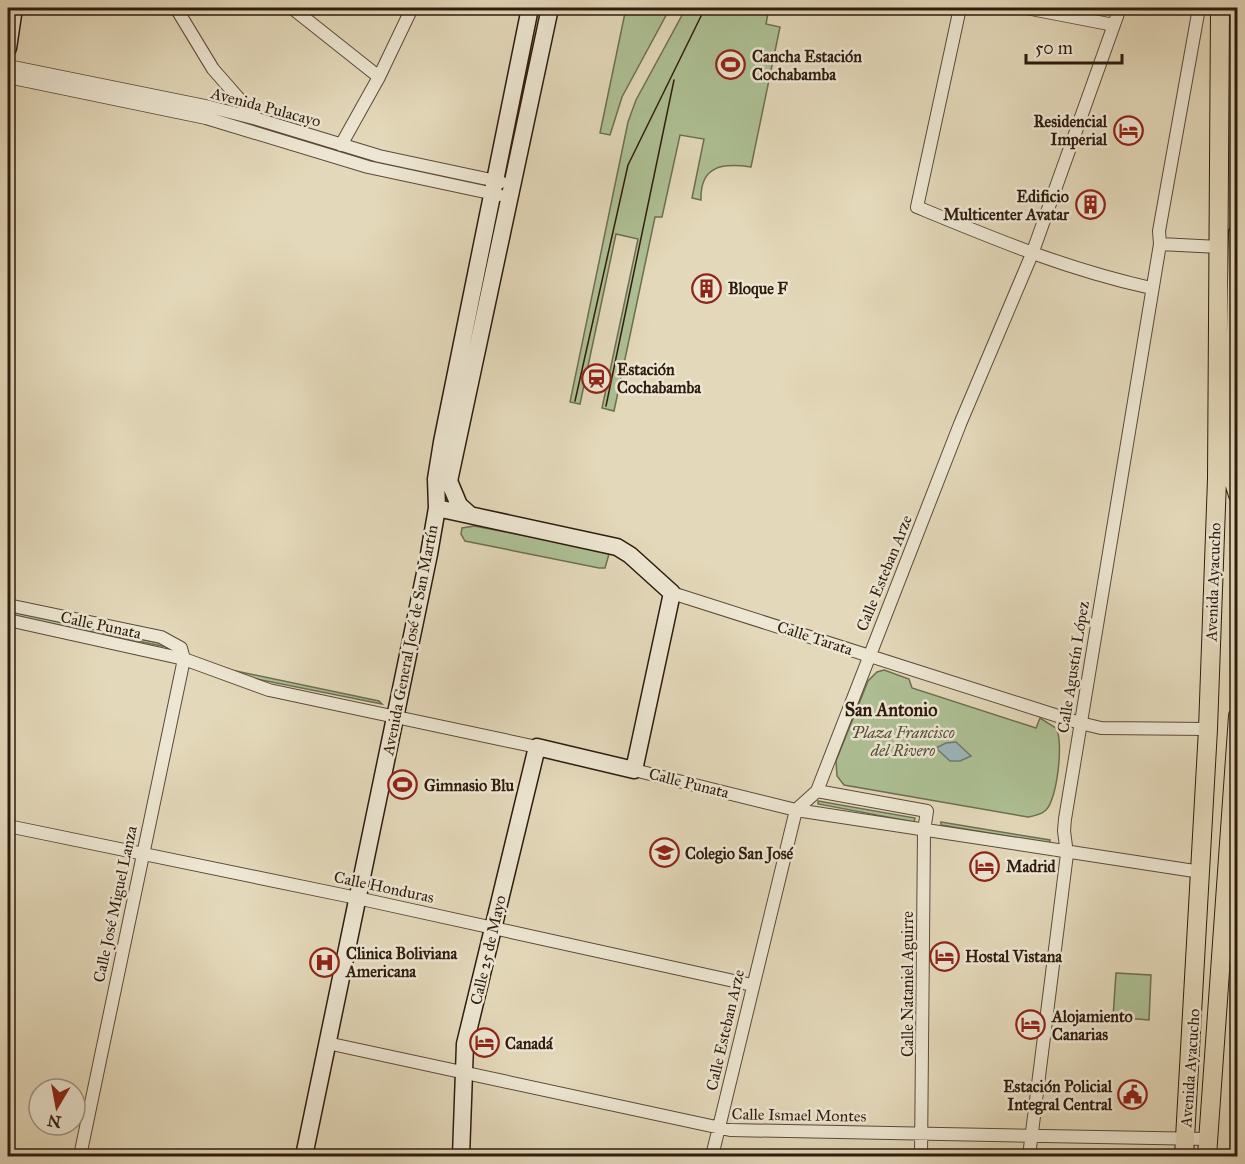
<svg xmlns="http://www.w3.org/2000/svg" width="1245" height="1164" viewBox="0 0 1245 1164" font-family="'IM FELL Great Primer',serif">
<style>
.green{fill:#adc094;stroke:#6e6e52;stroke-width:1.5}
.water{fill:#9cb6bb;stroke:#707876;stroke-width:1.5}
.lines{fill:none;stroke-linecap:round;stroke-linejoin:round}
.minor-casing{stroke:#5b4a3a;stroke-width:14}
.secondary-casing{stroke:#2e1b0f;stroke-width:19}
.primary-casing{stroke:#2e1b0f;stroke-width:20}
.minor{stroke:#ede6d2;stroke-width:12}
.secondary{stroke:#ede6d2;stroke-width:16}
.primary{stroke:#e3d8b9;stroke-width:18}
.tram{stroke:#2e1b0f;stroke-width:1.5}
.labels{text-anchor:middle;dominant-baseline:central;stroke-width:5;stroke-linejoin:round;paint-order:stroke}
.poi-label{font-size:16px;font-weight:bold;fill:#2e1b0f;stroke:#ede6d2;text-anchor:start}
.street-label{font-size:16px;fill:#2e1b0f;stroke:#ede6d2}
.park-label{font-size:16px;font-style:italic;fill:#544d37;stroke:#ede6d2}
.neighbourhood-label{font-size:18px;font-weight:bold;fill:#2e1b0f;stroke:#ede6d2}
</style>
<rect width="100%" height="100%" fill="#e3d8b9"/>
<filter id="stains"><feTurbulence type="fractalNoise" baseFrequency=".00333" numOctaves="4"/><feColorMatrix values="0 0 0 0 .2 0 0 0 0 .09 0 0 0 0 .02 0 0 0 .5 -.17"/></filter>
<radialGradient id="worn" r=".72"><stop offset=".6" stop-color="#630" stop-opacity="0"/><stop offset="1" stop-color="#630" stop-opacity=".3"/></radialGradient>
<!-- green -->
<path class="green" d="M626,8H670L622,97L610,135L600,133Z
M686,8H769L766,24L780,27L751,167C723,163 700,165 701,200L692,198L704,139L680,135L662,217H655L614,411L602,408L638,239L616,234L580,404L570,402L628,122L636,100Z
M474,526L606,551L609,554L605,568H599L465,541L461,534L462,528Z
M8,611L169,645L172,648L8,615Z
M198,663L379,701L382,704L197,667Z
M884,670L909,679L912,688L1036,728L1040,718L1056,728C1064,741 1057,800 1046,810C1041,815 1034,816 1028,817L844,785L837,776L836,761L868,681L877,672Z
M818,801L915,818L914,822L818,804Z
M941,822L1050,840V843L941,825Z
M1116,973L1151,975L1149,1020L1113,1017Z"/>
<!-- water -->
<path class="water" d="M956,742L971,756L960,761H950L936,748L946,743Z"/>
<g class="lines">
<defs>
<path id="minor" d="M176,8L213,69L256,118
M292,8L379,77
M960,8L917,207C997,240 1066,269 1151,288
M1026,8L1114,25
M8,66L210,107L257,119L379,156L501,182
M8,77L206,118L368,167L499,195
M341,145L379,77L412,8
M1160,244L1219,247
M672,593L1080,723L1101,728L1208,729
M8,605L161,637L181,648L184,659
M8,620L184,659L269,690L537,747
M634,770L796,810L1201,872
M817,791L927,811L924,831L921,1156
M8,826L357,898L752,985
M327,1043L730,1130L1208,1139
M80,1156L184,659
M712,1156L796,810L817,791L960,424L1032,254L1120,8
M1029,1156L1067,854L1064,831L1065,819L1160,244L1159,231L1199,8"/>
<path id="secondary" d="M8,48L14,8
M437,508L617,547L630,555L672,593L634,770L537,747L465,1044L461,1156
M469,514L459,505L449,481L550,8
M304,1156L429,554L437,508L436,479L442,442L530,8"/>
<path id="primary" d="M1238,233L1233,479L1238,495
M1184,1156L1208,729L1217,479L1220,8
M1207,1156L1238,716"/>
</defs>
<!-- minor casing -->
<use href="#minor" class="minor-casing"/>
<!-- secondary casing -->
<use href="#secondary" class="secondary-casing"/>
<!-- primary casing -->
<use href="#primary" class="primary-casing"/>
<!-- minor -->
<use href="#minor" class="minor"/>
<!-- secondary -->
<use href="#secondary" class="secondary"/>
<!-- primary -->
<use href="#primary" class="primary"/>
<!-- tram -->
<path class="tram" d="M575,401L628,165L705,8
M606,406L674,80"/>
</g>
<!-- icons -->
<defs>
<symbol id="stadium-ring" viewBox="-11 -11 22 22"><circle r="9.5" fill="#ede6d2" stroke="#8f2418" stroke-width="1.5"/><path d="M0-5a6.5 5 0 1 0 0 10a6.5 5 0 1 0 0-10ZM-3.5-1.8h7v3.6h-7Z" fill="#8f2418"/></symbol>
<symbol id="hotel-ring" viewBox="-11 -11 22 22"><circle r="9.5" fill="#ede6d2" stroke="#8f2418" stroke-width="1.5"/><path d="M-6-4.5h1.5V1H6V5H4.5V3h-9V5H-6ZM-4 0a1.8 1.8 0 1 1 3.6 0ZM.5 0V-2.5h3Q6-2.5 6 0Z" fill="#8f2418"/></symbol>
<symbol id="building-ring" viewBox="-11 -11 22 22"><circle r="9.5" fill="#ede6d2" stroke="#8f2418" stroke-width="1.5"/><path d="M-4-6H4V6H1V3H-1V6H-4ZM-2.5-4.3h1.7v1.8h-1.7ZM.8-4.3h1.7v1.8H.8ZM-2.5-1h1.7V.8h-1.7ZM.8-1h1.7V.8H.8Z" fill="#8f2418"/></symbol>
<symbol id="station-ring" viewBox="-11 -11 22 22"><circle r="9.5" fill="#ede6d2" stroke="#8f2418" stroke-width="1.5"/><path d="M-3-6H3Q5-6 5-4V2Q5 4 3 4L4.5 6H3L1.5 4h-3L-3 6H-4.5L-3 4Q-5 4-5 2V-4Q-5-6-3-6ZM-3.5-4v3h7v-3ZM-3.5 1v1.5H-2V1ZM2 1v1.5H3.5V1Z" fill="#8f2418"/></symbol>
<symbol id="school-ring" viewBox="-11 -11 22 22"><circle r="9.5" fill="#ede6d2" stroke="#8f2418" stroke-width="1.5"/><path d="M0-5L7-2L0 1L-7-2ZM-4 1L0 2.5L4 1V4Q0 6-4 4Z" fill="#8f2418"/></symbol>
<symbol id="hospital-ring" viewBox="-11 -11 22 22"><circle r="9.5" fill="#ede6d2" stroke="#8f2418" stroke-width="1.5"/><path d="M-5-5h3v3.5h4V-5h3V5h-3V1.5h-4V5h-3Z" fill="#8f2418"/></symbol>
<symbol id="civic-ring" viewBox="-11 -11 22 22"><circle r="9.5" fill="#ede6d2" stroke="#8f2418" stroke-width="1.5"/><path d="M-.6-6.5H3V-4.5H.6V-3L4-1V1h2V6H-6V1h2V-1L-.6-3ZM-1.2 2.5V6h2.4V2.5Z" fill="#8f2418"/></symbol>
</defs>
<g fill-rule="evenodd">
<use href="#stadium-ring" x="714" y="48" width="33" height="33"/>
<use href="#hotel-ring" x="1112" y="114" width="33" height="33"/>
<use href="#building-ring" x="1074" y="188" width="33" height="33"/>
<use href="#building-ring" x="690" y="272" width="33" height="33"/>
<use href="#station-ring" x="580" y="362" width="33" height="33"/>
<use href="#stadium-ring" x="386" y="768" width="33" height="33"/>
<use href="#school-ring" x="648" y="836" width="33" height="33"/>
<use href="#hotel-ring" x="968" y="850" width="33" height="33"/>
<use href="#hotel-ring" x="928" y="940" width="33" height="33"/>
<use href="#hospital-ring" x="308" y="946" width="33" height="33"/>
<use href="#hotel-ring" x="1014" y="1008" width="33" height="33"/>
<use href="#hotel-ring" x="468" y="1026" width="33" height="33"/>
<use href="#civic-ring" x="1116" y="1078" width="33" height="33"/>
</g>
<g class="labels">
<!-- poi labels -->
<g class="poi-label">
<text x="752" y="56">Cancha Estación<tspan x="752" dy="18">Cochabamba</tspan></text>
<text x="1107" y="121" text-anchor="end">Residencial<tspan x="1107" dy="18">Imperial</tspan></text>
<text x="1069" y="196" text-anchor="end">Edificio<tspan x="1069" dy="18">Multicenter Avatar</tspan></text>
<text x="728" y="288">Bloque F</text>
<text x="617" y="369">Estación<tspan x="617" dy="18">Cochabamba</tspan></text>
<text x="424" y="785">Gimnasio Blu</text>
<text x="685" y="853">Colegio San José</text>
<text x="1006" y="866">Madrid</text>
<text x="346" y="953">Clinica Boliviana<tspan x="346" dy="18">Americana</tspan></text>
<text x="965" y="956">Hostal Vistana</text>
<text x="1052" y="1016">Alojamiento<tspan x="1052" dy="18">Canarias</tspan></text>
<text x="505" y="1043">Canadá</text>
<text x="1112" y="1086" text-anchor="end">Estación Policial<tspan x="1112" dy="18">Integral Central</tspan></text>
</g>
<!-- street labels -->
<g class="street-label">
<text transform="translate(266 107) rotate(15)">Avenida Pulacayo</text>
<text transform="translate(884 573) rotate(-68)">Calle Esteban Arze</text>
<text transform="translate(1213 582) rotate(-88)">Avenida Ayacucho</text>
<text transform="translate(101 625) rotate(12)">Calle Punata</text>
<text transform="translate(815 638) rotate(18)">Calle Tarata</text>
<text transform="translate(410 640) rotate(-79)">Avenida General José de San Martín</text>
<text transform="translate(1073 667) rotate(-81)">Calle Agustín López</text>
<text transform="translate(689 783) rotate(14)">Calle Punata</text>
<text transform="translate(384 887) rotate(12)">Calle Honduras</text>
<text transform="translate(115 904) rotate(-78)">Calle José Miguel Lanza</text>
<text transform="translate(488 950) rotate(-77)">Calle 25 de Mayo</text>
<text transform="translate(907 984) rotate(-90)">Calle Nataniel Aguirre</text>
<text transform="translate(725 1030) rotate(-77)">Calle Esteban Arze</text>
<text transform="translate(1190 1068) rotate(-86)">Avenida Ayacucho</text>
<text transform="translate(799 1115) rotate(1)">Calle Ismael Montes</text>
</g>
<!-- park labels -->
<g class="park-label">
<text x="903" y="732">Plaza Francisco<tspan x="903" dy="18">del Rivero</tspan></text>
</g>
<!-- neighbourhood labels -->
<g class="neighbourhood-label">
<text x="891" y="710">San Antonio</text>
</g>
</g>
<!-- margin -->
<rect width="1245" height="1164" fill="none" stroke="#e3d8b9" stroke-width="30"/>
<rect x="9" y="9" width="1227" height="1146" fill="none" stroke="#2e1b0f" stroke-width="3"/>
<rect x="15" y="15" width="1215" height="1134" fill="none" stroke="#2e1b0f" stroke-width="1.5"/>
<!-- north arrow -->
<g transform="translate(57 1107) rotate(190)"><circle r="28" fill="#ede6d2" stroke="#a19584" stroke-width="1.5"/>
<path d="M0-4.5L10 22L0 15L-10 22Z" fill="#8f2418"/>
<text y="-9" font-size="16" font-weight="bold" text-anchor="middle" fill="#2e1b0f">N</text>
</g>
<!-- scale -->
<path d="M1026 54v9h96v-9" fill="none" stroke="#2e1b0f" stroke-width="3"/>
<text x="1035" y="54" font-size="18" fill="#2e1b0f" stroke="#ede6d2" stroke-width="4.5" paint-order="stroke">50 m</text>
<rect width="100%" height="100%" filter="url(#stains)"/>
<rect width="100%" height="100%" fill="url(#worn)"/>
</svg>
